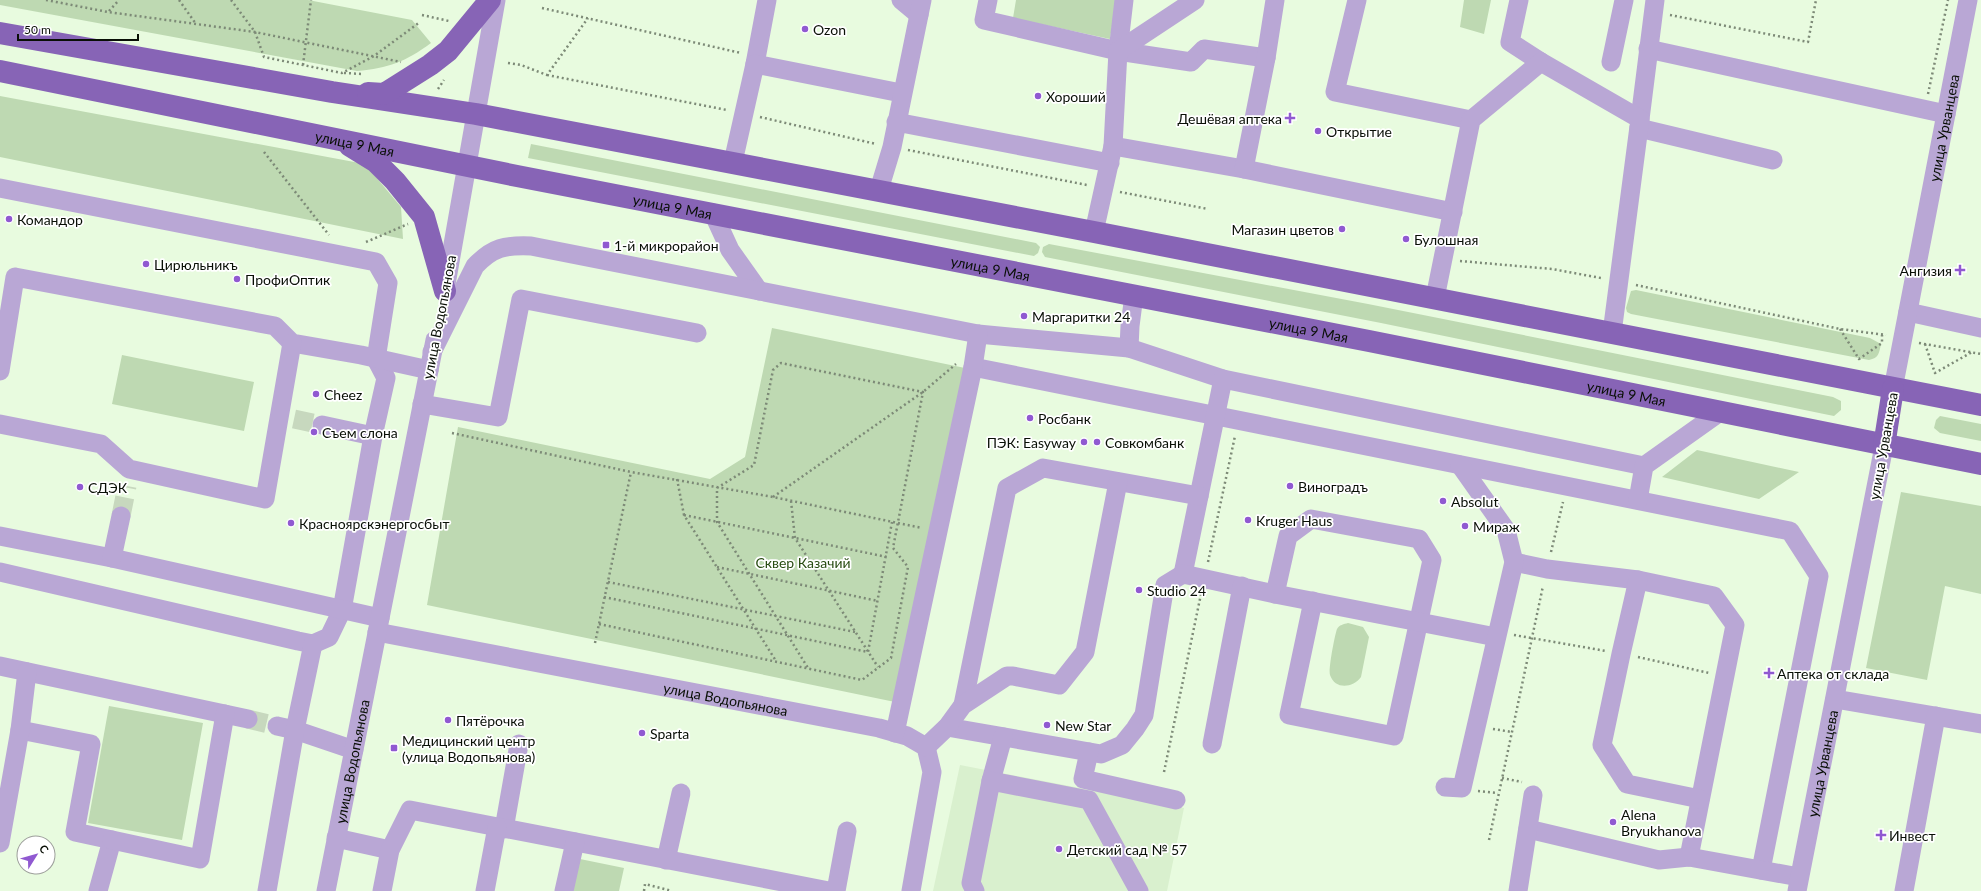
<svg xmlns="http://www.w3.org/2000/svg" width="1981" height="891" viewBox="0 0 1981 891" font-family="Lato,sans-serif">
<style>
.built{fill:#d9f0ce}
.green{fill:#bed9b2}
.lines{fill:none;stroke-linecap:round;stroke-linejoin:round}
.minor-tunnel{stroke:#c7d8be;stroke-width:19;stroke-dasharray:19 10;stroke-linecap:butt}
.path{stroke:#7d8a77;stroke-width:2.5;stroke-dasharray:2 3;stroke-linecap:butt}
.minor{stroke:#b9a7d5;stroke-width:19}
.major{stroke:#8764b6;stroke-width:22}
.poi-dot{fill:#9059d1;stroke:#fff;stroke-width:1.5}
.labels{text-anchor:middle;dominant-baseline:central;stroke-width:3.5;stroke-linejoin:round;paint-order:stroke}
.poi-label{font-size:14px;fill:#090f06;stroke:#fff;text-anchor:start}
.street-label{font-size:14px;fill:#090f06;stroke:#fff}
.park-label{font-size:14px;fill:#284c12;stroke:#fff}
</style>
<rect width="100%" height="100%" fill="#e8fbdf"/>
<!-- built -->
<path class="built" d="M960,765L1184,808L1167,891H933Z"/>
<!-- green -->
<path class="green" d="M0,0H308L412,20L431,43C405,62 389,68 357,71L0,5Z
M1016,0H1116L1110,39L1013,18Z
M1464,0H1491L1484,34L1460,27Z
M0,96L365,164L401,207L403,239L0,157Z
M531,144L1036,243L1040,247L1038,253L1034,256L528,158Z
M1049,244L1368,304L1833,397L1841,401V410L1834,416L1824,414L1381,323L1045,257L1042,252L1043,247Z
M1636,290L1870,338L1881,344C1879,353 1879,358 1869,360L1631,314L1627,312L1626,308L1631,291Z
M772,328L965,368L895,702L427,605L458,427L710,479L745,457Z
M122,355L254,382L244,431L112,404Z
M1940,416L1981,424V441L1940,433L1934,428L1936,420Z
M1697,450L1799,472L1759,499L1662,477Z
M1901,492L1981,506V594L1945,586L1927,680L1866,668Z
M1348,623L1363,627L1369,637L1361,677C1353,688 1335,690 1330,675C1328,670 1335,634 1337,629C1339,625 1344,624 1348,623Z
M109,706L203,723L182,840L88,823Z
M580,859L624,868L619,891H573Z"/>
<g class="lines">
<!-- minor-tunnel -->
<path class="minor-tunnel" d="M294,419L322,425
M121,516L127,486
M248,719L277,726"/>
<!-- path -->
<path class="path" d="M46,0L108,12L255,32L401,62
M179,0L196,24
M231,0L255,32L264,57L342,73L374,56L420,22
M542,8L741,53
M109,11L119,0
M422,15L449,21
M1670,15L1808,42L1816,0
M508,63L521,65L547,75L588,18
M303,65L311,0
M344,73L363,74
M547,75L727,110
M438,89L444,80
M1928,94L1948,0
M760,117L876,144
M908,150L1087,185
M264,152L329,235
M1120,192L1208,209
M366,242L408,224
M1460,261L1552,269L1601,278
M1636,285L1840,329L1886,335
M1840,329L1859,359L1882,343V335
M1919,343L1981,354
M1925,344L1935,373L1972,352
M452,433L631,472L773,497L922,528
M677,479L684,515L776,661
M773,497L923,392L956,364
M791,501L795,538L878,667
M684,515L887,557
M1551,552L1563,502
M1208,562L1235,436
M717,567L878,601
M608,582L855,632
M604,597L868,652L892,522
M599,624L862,680L891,658L908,567L893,548L923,392L781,363L773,370L754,465L717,488V522L808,668
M1514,635L1606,651
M595,643L631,472
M1638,657L1709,673
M1493,729L1512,732
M1164,772L1201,594
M1502,778L1522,782
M1478,791L1498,793
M1489,840L1543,586
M644,891L645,884L672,891"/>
<!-- minor -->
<g class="minor">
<path d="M901,0L919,15"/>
<path d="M988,0L984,20L1118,51L1191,62L1204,49L1266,58"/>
<path d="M1357,0L1335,92L1471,120"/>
<path d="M1519,0L1510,42L1541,62"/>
<path d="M1648,49L1946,114"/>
<path d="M1118,51L1124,0"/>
<path d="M1611,62L1624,0"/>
<path d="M755,64L767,0"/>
<path d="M1640,119L1655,0"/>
<path d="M896,122L1110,163"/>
<path d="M1639,128L1773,160"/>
<path d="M1113,146L1244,169L1453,212"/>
<path d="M733,162L755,64L901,93"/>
<path d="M1244,169L1266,58L1275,0"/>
<path d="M0,188L376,262L388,283L376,359L386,378L373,436L342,610L329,637L313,644L298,641L0,572"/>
<path d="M879,190L892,147L922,0"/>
<path d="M713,213L730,250L759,291"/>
<path d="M1094,232L1113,146L1118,51L1195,0"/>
<path d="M445,290L496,0"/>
<path d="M1435,298L1471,120L1541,62L1640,119L1612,333"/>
<path d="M1908,312L1981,328"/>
<path d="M1129,348L1130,326L1134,295"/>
<path d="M432,352L475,266C493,247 505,245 531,246L978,334L1129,348L1223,379L1644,466"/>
<path d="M973,367L1790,531L1819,576L1761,870"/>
<path d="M0,371L15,277L275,326L292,343L361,355L429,370"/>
<path id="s1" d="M1893,389L1968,0"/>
<path d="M422,404L498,417L521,299L697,333"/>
<path d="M0,424L101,444L129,469L265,499L292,343"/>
<path d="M322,425L373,436"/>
<path d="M1638,500L1644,466L1720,412"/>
<path d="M0,536L112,558L380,618"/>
<path d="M112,558L121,516"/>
<path d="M1514,562L1547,569L1638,580L1714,596L1735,625L1689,857"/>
<path d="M1183,574L1223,379"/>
<path d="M1638,580L1621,654L1602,745L1627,784L1700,799"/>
<path d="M1275,594L1288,536L1311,519L1419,539L1432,560L1394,736L1289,715L1313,601"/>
<path id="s2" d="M377,632L879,728L907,736L926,747L932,772L911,891"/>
<path d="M0,666L248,719"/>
<path d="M1835,699L1981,724"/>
<path d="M963,705L1007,488L1043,468L1199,496"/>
<path d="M277,726L295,730L354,750"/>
<path d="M947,727L1101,754L1122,745L1135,729L1144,715L1165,585L1183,574L1275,594L1496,637"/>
<path d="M20,730L91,744L75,832L112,840L98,891"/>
<path d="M895,733L973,367L978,334"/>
<path d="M1212,744L1242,586"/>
<path d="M926,747L947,727L963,705L1007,676H1013L1059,685L1085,652L1118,482"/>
<path d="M1089,752L1083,779L1176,800"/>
<path d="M991,781L1003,737"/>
<path d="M1445,787L1462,788L1514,562L1506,530L1460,465"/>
<path d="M504,829L519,744"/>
<path d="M1528,829L1659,860L1689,857L1799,877"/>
<path d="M336,838L390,850"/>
<path d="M112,840L200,859L225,714"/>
<path d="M0,843L20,730L27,672"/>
<path d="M666,860L681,793"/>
<path d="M267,891L295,730L313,644"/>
<path id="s3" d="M326,891L435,340"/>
<path d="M382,891L390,850L410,810L829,891"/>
<path d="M485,891L497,827"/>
<path d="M564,891L575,842"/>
<path d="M836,891L847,831"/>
<path d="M975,891L971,883L991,781L1089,800L1139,891"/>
<path d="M1518,891L1533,795"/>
<path id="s4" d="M1797,891L1884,446"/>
<path d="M1904,891L1936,716"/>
</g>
<!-- major -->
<g class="major">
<path d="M0,33L332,92L476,114L1094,232L1981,405"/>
<path id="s5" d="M0,71L517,176L1369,341L1981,464"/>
<path d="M368,93L384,94L430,65L448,51L490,0"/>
<path d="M350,146L376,162L395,181L424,217L445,291"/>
<path d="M1884,446L1893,389"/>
</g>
</g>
<!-- markers -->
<g class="poi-dot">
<circle cx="805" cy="29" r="4"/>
<circle cx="1038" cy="96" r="4"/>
<path d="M1288 112h4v4h4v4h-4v4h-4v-4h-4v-4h4z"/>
<circle cx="1318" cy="131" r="4"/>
<circle cx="9" cy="219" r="4"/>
<circle cx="1342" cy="229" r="4"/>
<circle cx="1406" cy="239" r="4"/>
<rect x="602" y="241" width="8" height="8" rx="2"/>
<circle cx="146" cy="264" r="4"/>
<path d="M1958 264h4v4h4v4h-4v4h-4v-4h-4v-4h4z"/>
<circle cx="237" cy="279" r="4"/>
<circle cx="1024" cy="316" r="4"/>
<circle cx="316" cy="394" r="4"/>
<circle cx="1030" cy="418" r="4"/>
<circle cx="314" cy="432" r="4"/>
<circle cx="1084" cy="442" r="4"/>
<circle cx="1097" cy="442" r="4"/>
<circle cx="1290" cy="486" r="4"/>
<circle cx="80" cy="487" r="4"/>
<circle cx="1443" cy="501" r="4"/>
<circle cx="1248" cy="520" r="4"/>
<circle cx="291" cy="523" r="4"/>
<circle cx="1465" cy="526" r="4"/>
<circle cx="1139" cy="590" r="4"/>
<path d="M1767 667h4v4h4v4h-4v4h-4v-4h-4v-4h4z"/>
<circle cx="448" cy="720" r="4"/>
<circle cx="1047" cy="725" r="4"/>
<circle cx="642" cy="733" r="4"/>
<rect x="390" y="744" width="8" height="8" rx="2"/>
<circle cx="1613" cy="822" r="4"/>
<path d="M1879 829h4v4h4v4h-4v4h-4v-4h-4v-4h4z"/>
<circle cx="1059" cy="849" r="4"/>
</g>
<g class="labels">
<!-- poi labels -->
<g class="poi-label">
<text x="813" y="29">Ozon</text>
<text x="1046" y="96">Хороший</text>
<text x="1282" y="118" text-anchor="end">Дешёвая аптека</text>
<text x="1326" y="131">Открытие</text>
<text x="17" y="219">Командор</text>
<text x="1334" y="229" text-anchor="end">Магазин цветов</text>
<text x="1414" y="239">Булошная</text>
<text x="614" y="245">1-й микрорайон</text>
<text x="154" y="264">Цирюльникъ</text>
<text x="1952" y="270" text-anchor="end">Ангизия</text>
<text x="245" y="279">ПрофиОптик</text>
<text x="1032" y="316">Маргаритки 24</text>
<text x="324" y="394">Cheez</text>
<text x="1038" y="418">Росбанк</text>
<text x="322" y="432">Съем слона</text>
<text x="1076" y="442" text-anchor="end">ПЭК: Easyway</text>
<text x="1105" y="442">Совкомбанк</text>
<text x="1298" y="486">Виноградъ</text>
<text x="88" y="487">СДЭК</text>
<text x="1451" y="501">Absolut</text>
<text x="1256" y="520">Kruger Haus</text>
<text x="299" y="523">Красноярскэнергосбыт</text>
<text x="1473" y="526">Мираж</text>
<text x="1147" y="590">Studio 24</text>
<text x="1777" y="673">Аптека от склада</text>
<text x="456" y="720">Пятёрочка</text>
<text x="1055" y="725">New Star</text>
<text x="650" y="733">Sparta</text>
<text x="402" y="740">Медицинский центр<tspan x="402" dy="16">(улица Водопьянова)</tspan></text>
<text x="1621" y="814">Alena<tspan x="1621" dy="16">Bryukhanova</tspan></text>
<text x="1889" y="835">Инвест</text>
<text x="1067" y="849">Детский сад № 57</text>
</g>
<!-- street labels -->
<g class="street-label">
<text stroke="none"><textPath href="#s1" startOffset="266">улица Урванцева</textPath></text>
<text stroke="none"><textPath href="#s5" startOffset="362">улица 9 Мая</textPath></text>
<text stroke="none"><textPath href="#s5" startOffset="686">улица 9 Мая</textPath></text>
<text stroke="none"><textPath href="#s5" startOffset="1010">улица 9 Мая</textPath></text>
<text transform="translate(439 317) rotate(-79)">улица Водопьянова</text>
<text stroke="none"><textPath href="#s5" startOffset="1334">улица 9 Мая</textPath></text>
<text stroke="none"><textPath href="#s5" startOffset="1658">улица 9 Мая</textPath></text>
<text transform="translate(1883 446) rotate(-80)">улица Урванцева</text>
<text stroke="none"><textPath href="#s2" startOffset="355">улица Водопьянова</textPath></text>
<text stroke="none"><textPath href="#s3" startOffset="132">улица Водопьянова</textPath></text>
<text stroke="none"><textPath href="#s4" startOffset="130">улица Урванцева</textPath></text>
</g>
<!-- park labels -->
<g class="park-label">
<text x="803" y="562">Сквер Казачий</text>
</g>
</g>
<!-- north arrow -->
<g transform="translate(36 855) rotate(53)"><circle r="19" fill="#ffffff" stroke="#9d9f9b"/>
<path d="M0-3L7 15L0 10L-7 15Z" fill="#9059d1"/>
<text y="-6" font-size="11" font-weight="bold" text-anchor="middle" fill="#090f06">С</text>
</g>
<!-- scale -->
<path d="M18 34v6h120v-6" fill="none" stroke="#090f06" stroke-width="2"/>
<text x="24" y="34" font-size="12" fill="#090f06" stroke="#ffffff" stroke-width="3" paint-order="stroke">50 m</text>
</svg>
